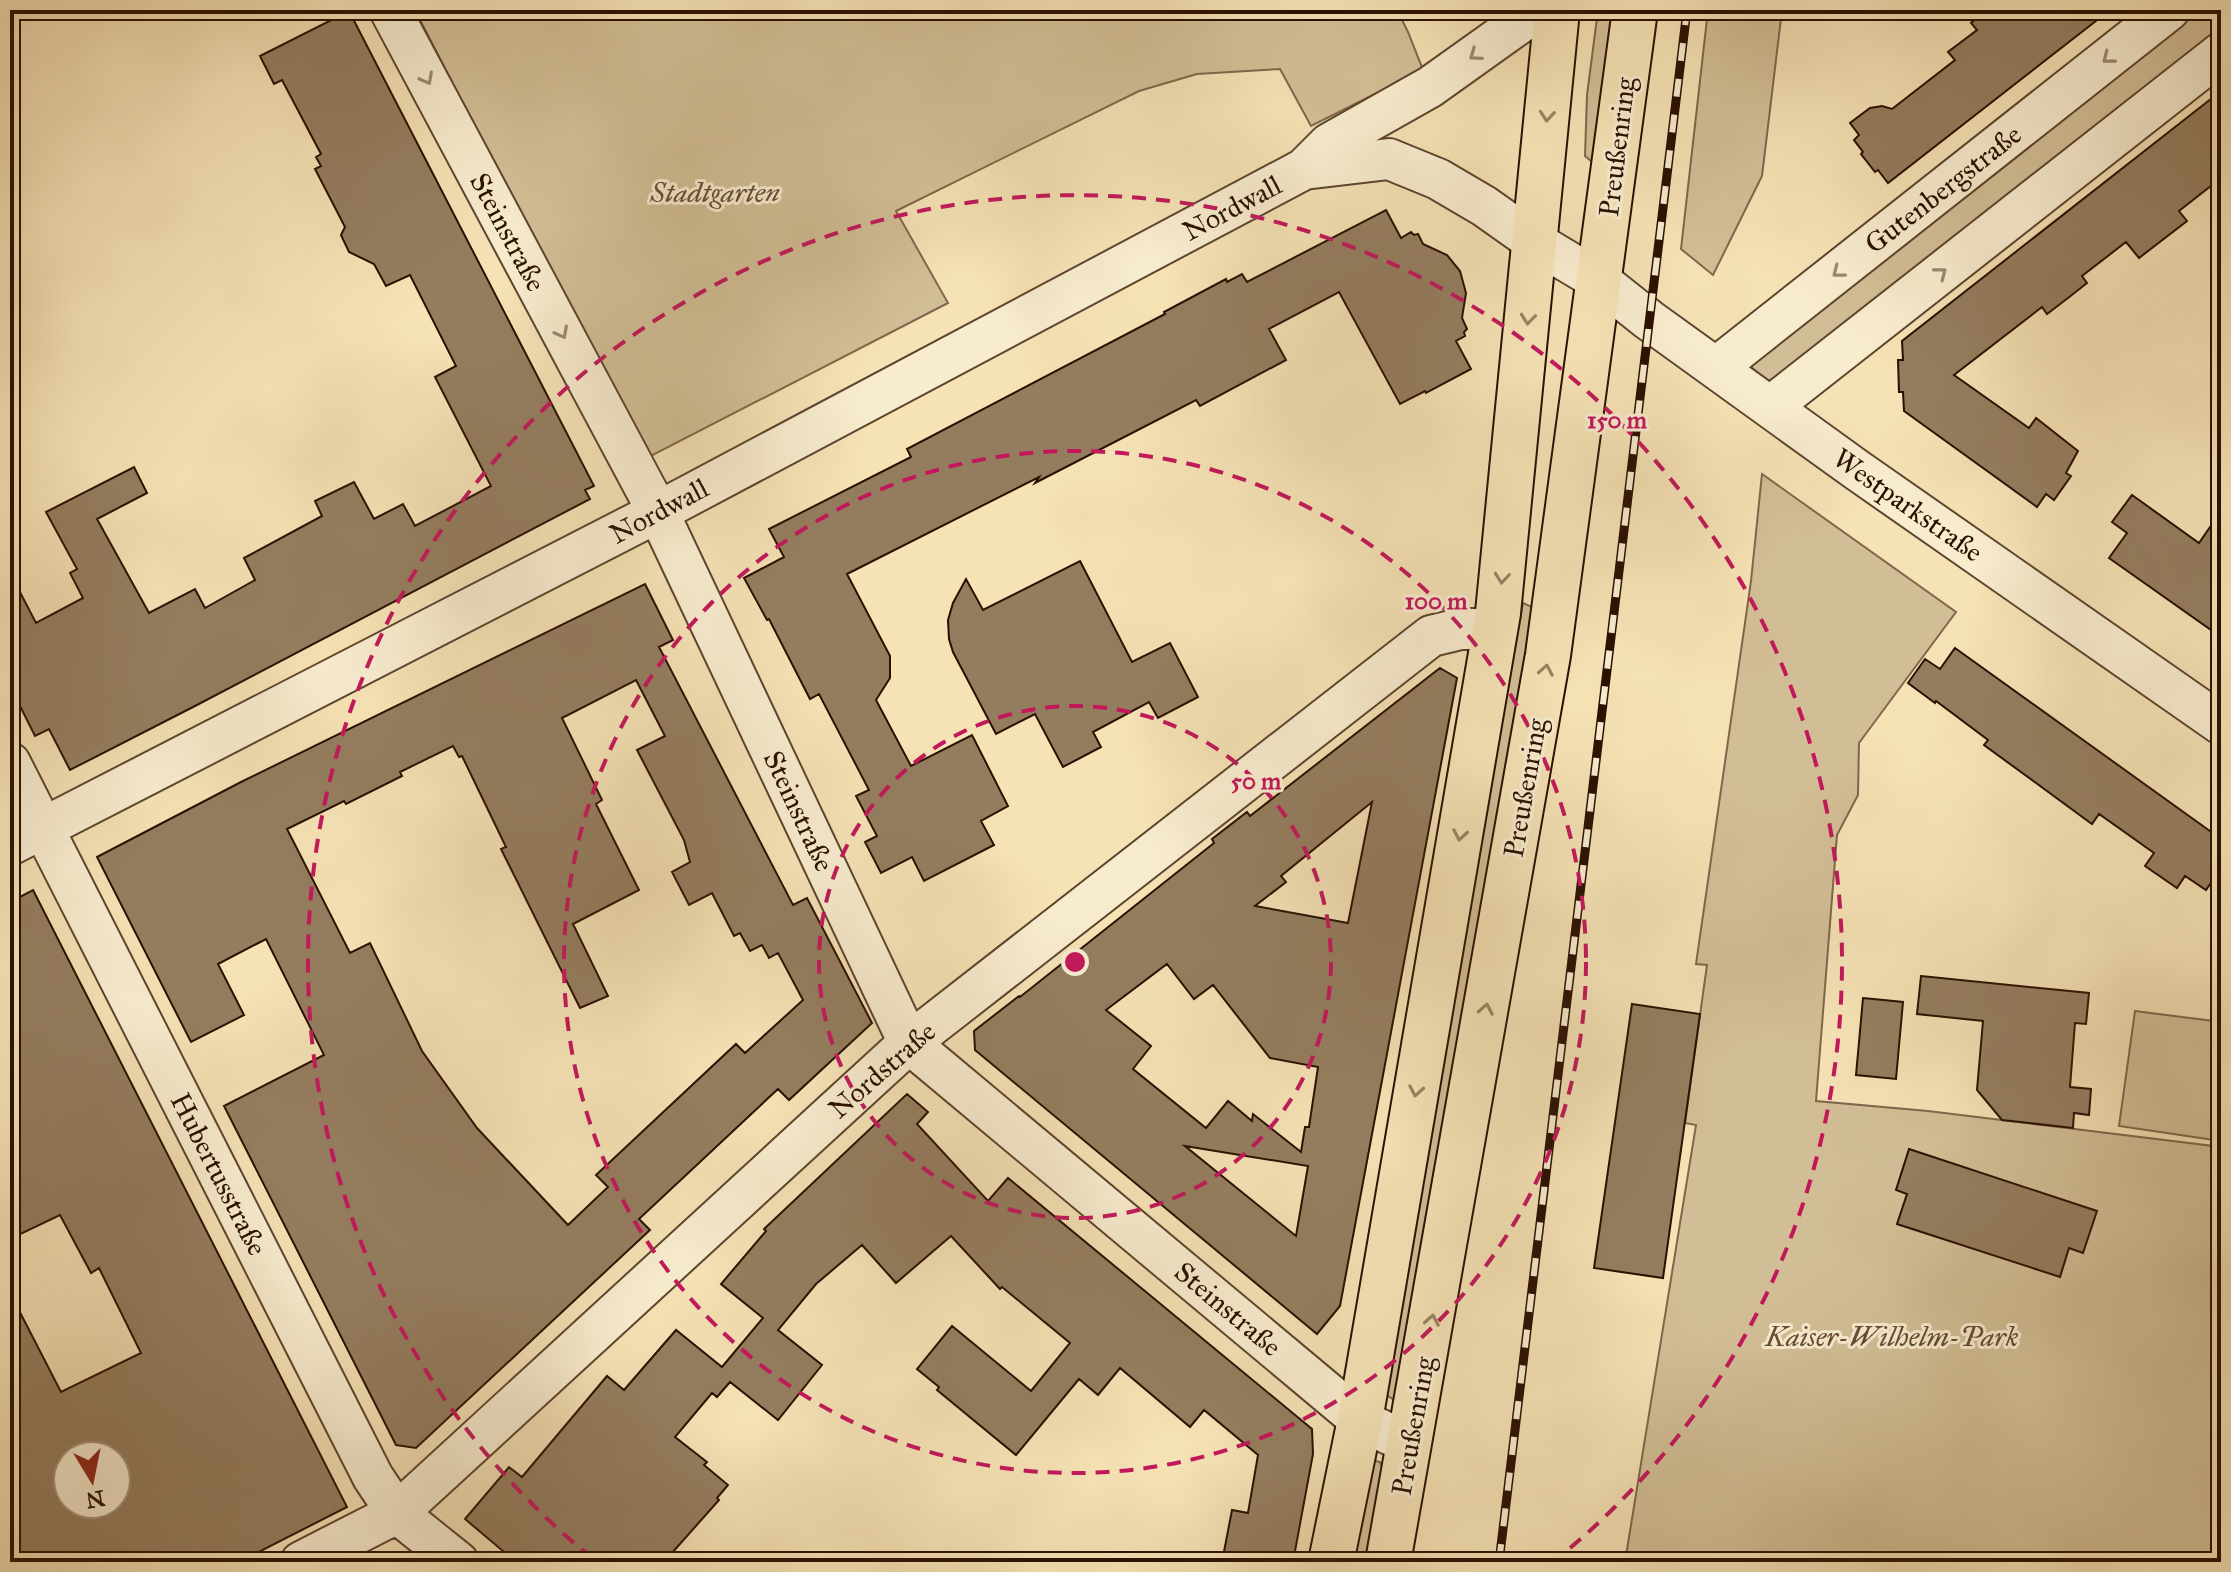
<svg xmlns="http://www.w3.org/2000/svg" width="2231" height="1572" viewBox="0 0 2231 1572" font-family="'IM FELL Great Primer',serif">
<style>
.green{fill:#d2be96;stroke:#7e674c;stroke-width:2}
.building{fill:#947d5f;stroke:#2a1001;stroke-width:2;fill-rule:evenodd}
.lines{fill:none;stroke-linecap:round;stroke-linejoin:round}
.minor-casing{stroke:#5d442e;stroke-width:44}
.major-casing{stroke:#2a1001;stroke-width:48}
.minor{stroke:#f8eccf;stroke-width:40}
.major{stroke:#f5e2b5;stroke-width:44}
.rail-casing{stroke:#2a1001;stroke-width:9}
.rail{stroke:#f8eccf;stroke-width:6;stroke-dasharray:18;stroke-linecap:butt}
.oneway{stroke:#9b8972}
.oneway2{stroke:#9a8464}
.ring{fill:none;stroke:#c2185b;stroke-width:4;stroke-dasharray:14 10}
.labels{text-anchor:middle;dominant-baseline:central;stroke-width:6;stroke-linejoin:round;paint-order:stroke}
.street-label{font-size:28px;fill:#2a1001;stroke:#f8eccf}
.park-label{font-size:28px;font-style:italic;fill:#654d35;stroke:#f8eccf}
.centre{fill:#c2185b;stroke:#f8eccf;stroke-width:4}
.ring-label{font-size:24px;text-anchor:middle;font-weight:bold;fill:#c2185b;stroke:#f8eccf;stroke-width:6;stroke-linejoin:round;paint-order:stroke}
</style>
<rect width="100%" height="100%" fill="#f5e2b5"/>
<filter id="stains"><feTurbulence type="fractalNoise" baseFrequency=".0025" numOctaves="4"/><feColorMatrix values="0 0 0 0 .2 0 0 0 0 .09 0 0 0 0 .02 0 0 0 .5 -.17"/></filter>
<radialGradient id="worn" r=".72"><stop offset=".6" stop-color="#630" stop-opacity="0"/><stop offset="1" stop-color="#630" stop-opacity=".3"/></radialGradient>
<!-- green -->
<path class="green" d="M415,10H1397L1408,32L1423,70L1311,126L1280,69L1197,74L1139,91L896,211L948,303L645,459Z
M1598,10H1621L1597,166L1585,156L1587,95Z
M1708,10H1782L1762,176L1713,275L1681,249Z
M2185,10H2221V29L1772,384L1741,359Z
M1762,474L1956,612L1859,743L1858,795L1837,835L1816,1101L1928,1111L2221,1147V1562H1625L1696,1125L1685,1123L1707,965L1696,964L1751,581Z
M1523,603L1536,609L1396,1401L1380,1391L1392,1316Z
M2135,1011L2221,1022V1141L2119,1126Z
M1368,1459L1380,1462L1383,1471L1366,1562H1344Z"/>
<!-- building -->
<path class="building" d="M1987,10H2110L1888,183L1878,170L1875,172L1861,154L1863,152L1854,140L1859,135L1850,123L1870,108L1882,106L1892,109L1955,60L1948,52L1977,30L1971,23Z
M349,11L594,486L585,490L590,499L195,706L70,770L49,729L35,736L10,686V573L36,623L83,598L70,573L77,569L46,512L134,467L147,493L97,519L149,613L195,589L205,608L255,580L244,558L322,516L315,501L354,482L374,519L403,504L415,526L491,486L435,377L456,366L410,275L386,286L374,264L349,252L341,235L345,227L315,169L321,166L316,157L321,154L282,80L274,84L260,56Z
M2221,91V178L2179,211L2187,221L2139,258L2126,242L2082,276L2087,283L2068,298L2047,314L2042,307L1954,375L2029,428L2036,418L2078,451L2066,473L2071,476L2054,500L2046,494L2037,507L1904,411L1903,392H1899L1898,360H1903L1902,341Z
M1386,210L1401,238L1411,232L1414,235L1418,234L1423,244L1447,255L1460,271L1466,293L1462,318L1467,329L1464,332L1465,336L1456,341L1471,369L1426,393L1425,391L1400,404L1339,292L1269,329L1286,360L1200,406L1196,400L1035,483L1039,477L847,574L890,656V678L876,700L911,766L972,735L1008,806L981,821L994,845L924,881L912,857L881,873L865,842L877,836L856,796L869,790L819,694L810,699L769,619L767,620L744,578L784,557L769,529L911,457L907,449L1165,314L1164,312L1226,279L1227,282L1242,274L1247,282Z
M2132,495L2199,543L2221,511V637L2109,558L2127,533L2112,522Z
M1080,561L1132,662L1170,643L1198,697L1158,718L1149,702L1093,732L1101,747L1063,767L1035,714L996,734L953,652L949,639L948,620L953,603L966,579L983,610Z
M645,584L673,640L659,647L793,905L807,898L872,1023L789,1100L778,1089L639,1219L650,1230L416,1448L396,1445L224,1106L324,1055L266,939L218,964L244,1015L191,1042L97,857L241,782ZM636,680L665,736L637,750L684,840L690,862L672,872L689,905L712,893L734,936L740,933L750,951L762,945L769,958L778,953L803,1000L745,1053L736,1044L596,1175L608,1187L568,1225L477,1128L422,1051L370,943L350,953L287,829L344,801L346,804L402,776L400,772L453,746L459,757L462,756L506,847L501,849L580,1008L608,996L573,924L639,890L596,804L602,800L562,718Z
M1955,648L2221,839V868L2206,890L2185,876L2177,888L2145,866L2154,853L2099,814L2092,824L1984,745L1988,740L1936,701L1935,703L1908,683L1925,659L1940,669Z
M1440,668L1457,678L1340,1306L1317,1334L975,1050L974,1031L1019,996L1020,997L1214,843L1212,839L1247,812L1250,816ZM1372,802L1348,923L1255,906L1286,882L1281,876ZM1167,964L1194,999L1213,985L1270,1058L1318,1067L1309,1127H1305L1301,1152L1253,1114L1252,1121L1228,1101L1206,1128L1133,1069L1151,1046L1106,1010ZM1185,1146L1308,1166L1296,1236Z
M33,890L347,1507L239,1562H10V1293L61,1392L141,1353L99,1268L91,1273L60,1215L10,1239V902ZM68,1456H116V1504H68Z
M1921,976L2089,993L2086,1024L2075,1023L2070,1087L2091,1089L2089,1115L2074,1113L2073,1128L2002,1120L1977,1090L1983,1021L1917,1014Z
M1863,998L1903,1002L1896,1079L1856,1075Z
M1632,1004L1700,1014L1663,1278L1594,1268Z
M907,1094L928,1112L917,1124L988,1201L1008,1178L1312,1429L1313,1454L1293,1562H1222L1232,1510L1248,1513L1258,1455L1204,1410L1190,1427L1120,1368L1098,1395L1079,1379L1016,1455L937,1390L939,1387L917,1369L952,1326L1031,1391L1070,1343L1002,1287L1000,1289L951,1236L896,1283L862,1245L816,1284L778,1330L822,1365L778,1420L730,1382L717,1397L712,1393L675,1437L707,1462L704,1465L728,1485L717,1498L719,1500L664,1562H516L465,1519L509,1467L522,1477L607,1376L624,1390L676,1330L722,1367L763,1318L721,1284L766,1231L764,1229Z
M1909,1149L2097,1211L2083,1253L2069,1248L2060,1277L1897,1224L1907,1194L1896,1190Z"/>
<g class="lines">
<defs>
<path id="minor" d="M390,10L658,512L909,1043L1360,1420L1410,1444
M1304,169L1389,159L1438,179L1484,206L1535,242L1600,281L1649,320L1857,470L2221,724
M1717,367L2169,10
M1770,407L2221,53
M10,763L373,1477L397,1513L458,1562
M10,845L658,512L1304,169L1329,144L1430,87L1538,10
M301,1562L397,1513L909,1043L1431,636L1460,629H1495"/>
<path id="major" d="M1331,1562L1360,1420L1498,613L1557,10
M1388,1562L1548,655L1635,10"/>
</defs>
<!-- minor casing -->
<use href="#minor" class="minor-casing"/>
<!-- major casing -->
<use href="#major" class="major-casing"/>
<!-- minor -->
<use href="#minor" class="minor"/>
<!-- major -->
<use href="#major" class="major"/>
<defs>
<path id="rail" d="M1499,1562L1687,10"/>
</defs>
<!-- rail casing -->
<use href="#rail" class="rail-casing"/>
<!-- rail -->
<use href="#rail" class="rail"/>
</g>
<!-- one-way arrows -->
<defs><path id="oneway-chevron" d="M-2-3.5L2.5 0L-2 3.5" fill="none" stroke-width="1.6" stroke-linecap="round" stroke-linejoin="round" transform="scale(2)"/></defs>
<g class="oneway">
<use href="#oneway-chevron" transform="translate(1475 55) rotate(144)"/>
<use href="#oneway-chevron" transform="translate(2108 58) rotate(142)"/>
<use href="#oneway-chevron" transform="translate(427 79) rotate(62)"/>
<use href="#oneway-chevron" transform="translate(1838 272) rotate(142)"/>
<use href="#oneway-chevron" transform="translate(1941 273) rotate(-38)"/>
<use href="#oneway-chevron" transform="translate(562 333) rotate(62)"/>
</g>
<g class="oneway2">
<use href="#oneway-chevron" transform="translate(1547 116) rotate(95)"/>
<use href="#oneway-chevron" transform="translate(1528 319) rotate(96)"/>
<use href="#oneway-chevron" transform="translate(1502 578) rotate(96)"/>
<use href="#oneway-chevron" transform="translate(1546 670) rotate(-80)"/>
<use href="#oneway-chevron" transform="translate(1460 835) rotate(100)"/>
<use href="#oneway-chevron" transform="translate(1486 1009) rotate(-80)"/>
<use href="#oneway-chevron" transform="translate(1416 1091) rotate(100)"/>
<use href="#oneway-chevron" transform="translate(1432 1320) rotate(-80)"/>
</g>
<!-- distance rings -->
<g class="ring">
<circle cx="1075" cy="962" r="256"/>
<circle cx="1075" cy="962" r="511"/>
<path d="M592 1558A767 767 0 1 1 1558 1558"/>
</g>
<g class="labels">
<!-- street labels -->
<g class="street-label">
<text transform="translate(1617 147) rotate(-83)">Preußenring</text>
<text transform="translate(1943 189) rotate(-38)">Gutenbergstraße</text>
<text transform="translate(1232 208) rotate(-28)">Nordwall</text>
<text transform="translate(508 232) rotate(62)">Steinstraße</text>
<text transform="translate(1908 505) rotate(35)">Westparkstraße</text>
<text transform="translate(659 511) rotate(-28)">Nordwall</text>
<text transform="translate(1525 788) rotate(-80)">Preußenring</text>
<text transform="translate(799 811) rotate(65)">Steinstraße</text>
<text transform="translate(882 1070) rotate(-41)">Nordstraße</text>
<text transform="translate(219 1174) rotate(63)">Hubertusstraße</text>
<text transform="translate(1228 1309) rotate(40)">Steinstraße</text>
<text transform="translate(1413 1426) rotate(-80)">Preußenring</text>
</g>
<!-- park labels -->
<g class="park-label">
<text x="715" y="192">Stadtgarten</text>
<text x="1892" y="1336">Kaiser-Wilhelm-Park</text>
</g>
</g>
<circle cx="1075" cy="962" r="12" class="centre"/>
<g class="ring-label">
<text x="1617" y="428">150 m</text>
<text x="1436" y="609">100 m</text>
<text x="1256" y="789">50 m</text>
</g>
<!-- margin -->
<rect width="2231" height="1572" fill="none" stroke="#f5e2b5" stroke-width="40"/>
<rect x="12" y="12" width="2207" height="1548" fill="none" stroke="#2a1001" stroke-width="4"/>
<rect x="20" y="20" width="2191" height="1532" fill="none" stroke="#2a1001" stroke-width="2"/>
<!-- north arrow -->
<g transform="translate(92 1480) rotate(170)"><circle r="38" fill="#f8eccf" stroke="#a6947d" stroke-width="2"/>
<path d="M0-6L14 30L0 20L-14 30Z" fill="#8f2418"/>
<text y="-12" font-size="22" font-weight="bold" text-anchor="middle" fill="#2a1001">N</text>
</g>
<rect width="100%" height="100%" filter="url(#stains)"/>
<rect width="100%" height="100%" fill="url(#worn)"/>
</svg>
